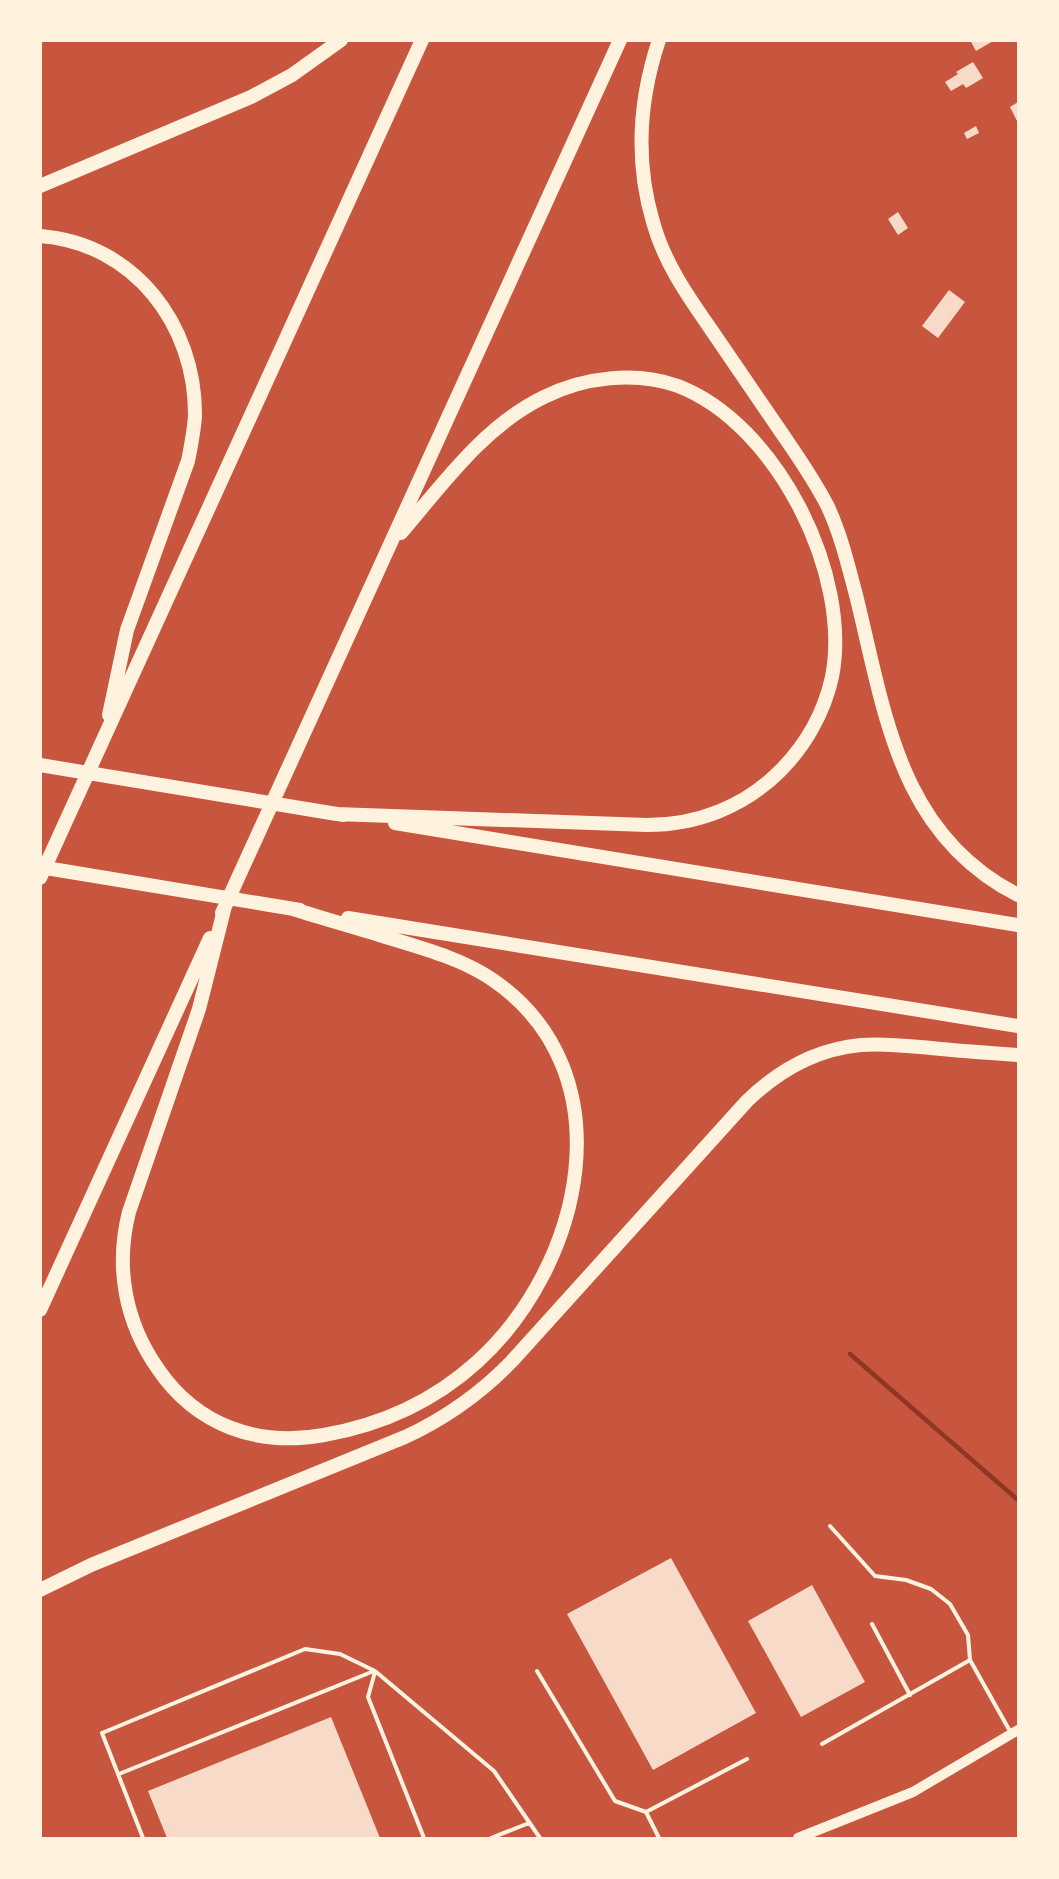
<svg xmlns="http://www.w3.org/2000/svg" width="1059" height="1879" viewBox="0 0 1059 1879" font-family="'Roboto Condensed',sans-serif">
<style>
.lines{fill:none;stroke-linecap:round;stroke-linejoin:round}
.stream{stroke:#8f3625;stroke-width:4.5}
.building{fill:#f7dbc8}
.service{stroke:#fff3e0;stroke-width:4}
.secondary{stroke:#fff3e0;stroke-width:10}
.motorway{stroke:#fff3e0;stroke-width:14}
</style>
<rect width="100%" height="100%" fill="#c8553d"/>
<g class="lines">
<!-- stream -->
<path class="stream" d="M850,1354L1018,1500"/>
</g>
<!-- building -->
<path class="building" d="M970,40H995L976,51Z
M973,62L983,78L966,88L963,84L951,91L945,82L958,74L956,72Z
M1018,102V123L1010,107Z
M976,126L979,133L967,139L964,133Z
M898,212L908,228L898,235L888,219Z
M949,290L965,302L938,338L922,326Z
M671,1558L756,1713L653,1770L567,1614Z
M812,1585L865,1682L801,1717L748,1621Z
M331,1717L380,1838H167L148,1791Z"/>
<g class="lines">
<!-- service -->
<path class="service" d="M830,1526L875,1576L906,1580L931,1589L950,1604L968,1635L970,1660
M872,1624L910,1695
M537,1671L615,1801L646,1812L659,1838
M375,1672L368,1697L424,1838
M822,1744L970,1660L1011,1733
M119,1774L374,1671
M646,1812L747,1759
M143,1838L102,1733L305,1649L340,1654L375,1671L494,1771L540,1838
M491,1838L529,1823"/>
<!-- secondary -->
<path class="secondary" d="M798,1838L913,1792L1018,1730"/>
<!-- motorway -->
<path class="motorway" d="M659,40C639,100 635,161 653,222C664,262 687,295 710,328C733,362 756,395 779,429C796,454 814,479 828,507C841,535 848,565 856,595C885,712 898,834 1018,895
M40,186L251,97L292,75L341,40
M40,236C134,243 196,325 195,416C194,431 191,446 188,461L127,630L109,715
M40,765L343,815
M336,814L647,825C697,825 744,807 780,771C805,746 824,713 832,677C852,575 777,424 678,386C635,371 584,377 544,397C484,426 443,484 401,533
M395,823L1018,925
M40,867L300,910
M40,878L422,40
M225,906L199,1009L129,1212C115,1267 125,1322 158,1369C197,1426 258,1447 324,1435C381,1425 434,1401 477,1362C583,1266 628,1073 493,980C462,959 425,949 389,938C357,928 325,919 293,909
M222,913L620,40
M348,918L1018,1026
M40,1310L210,938
M40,1590L91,1565L405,1437C446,1418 481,1393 512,1361L747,1101C778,1071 817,1049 861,1045C884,1043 908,1046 931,1048C960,1051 989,1053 1018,1055"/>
</g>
<!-- border -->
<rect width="1059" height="1879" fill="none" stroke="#fff3e0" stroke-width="84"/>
</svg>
